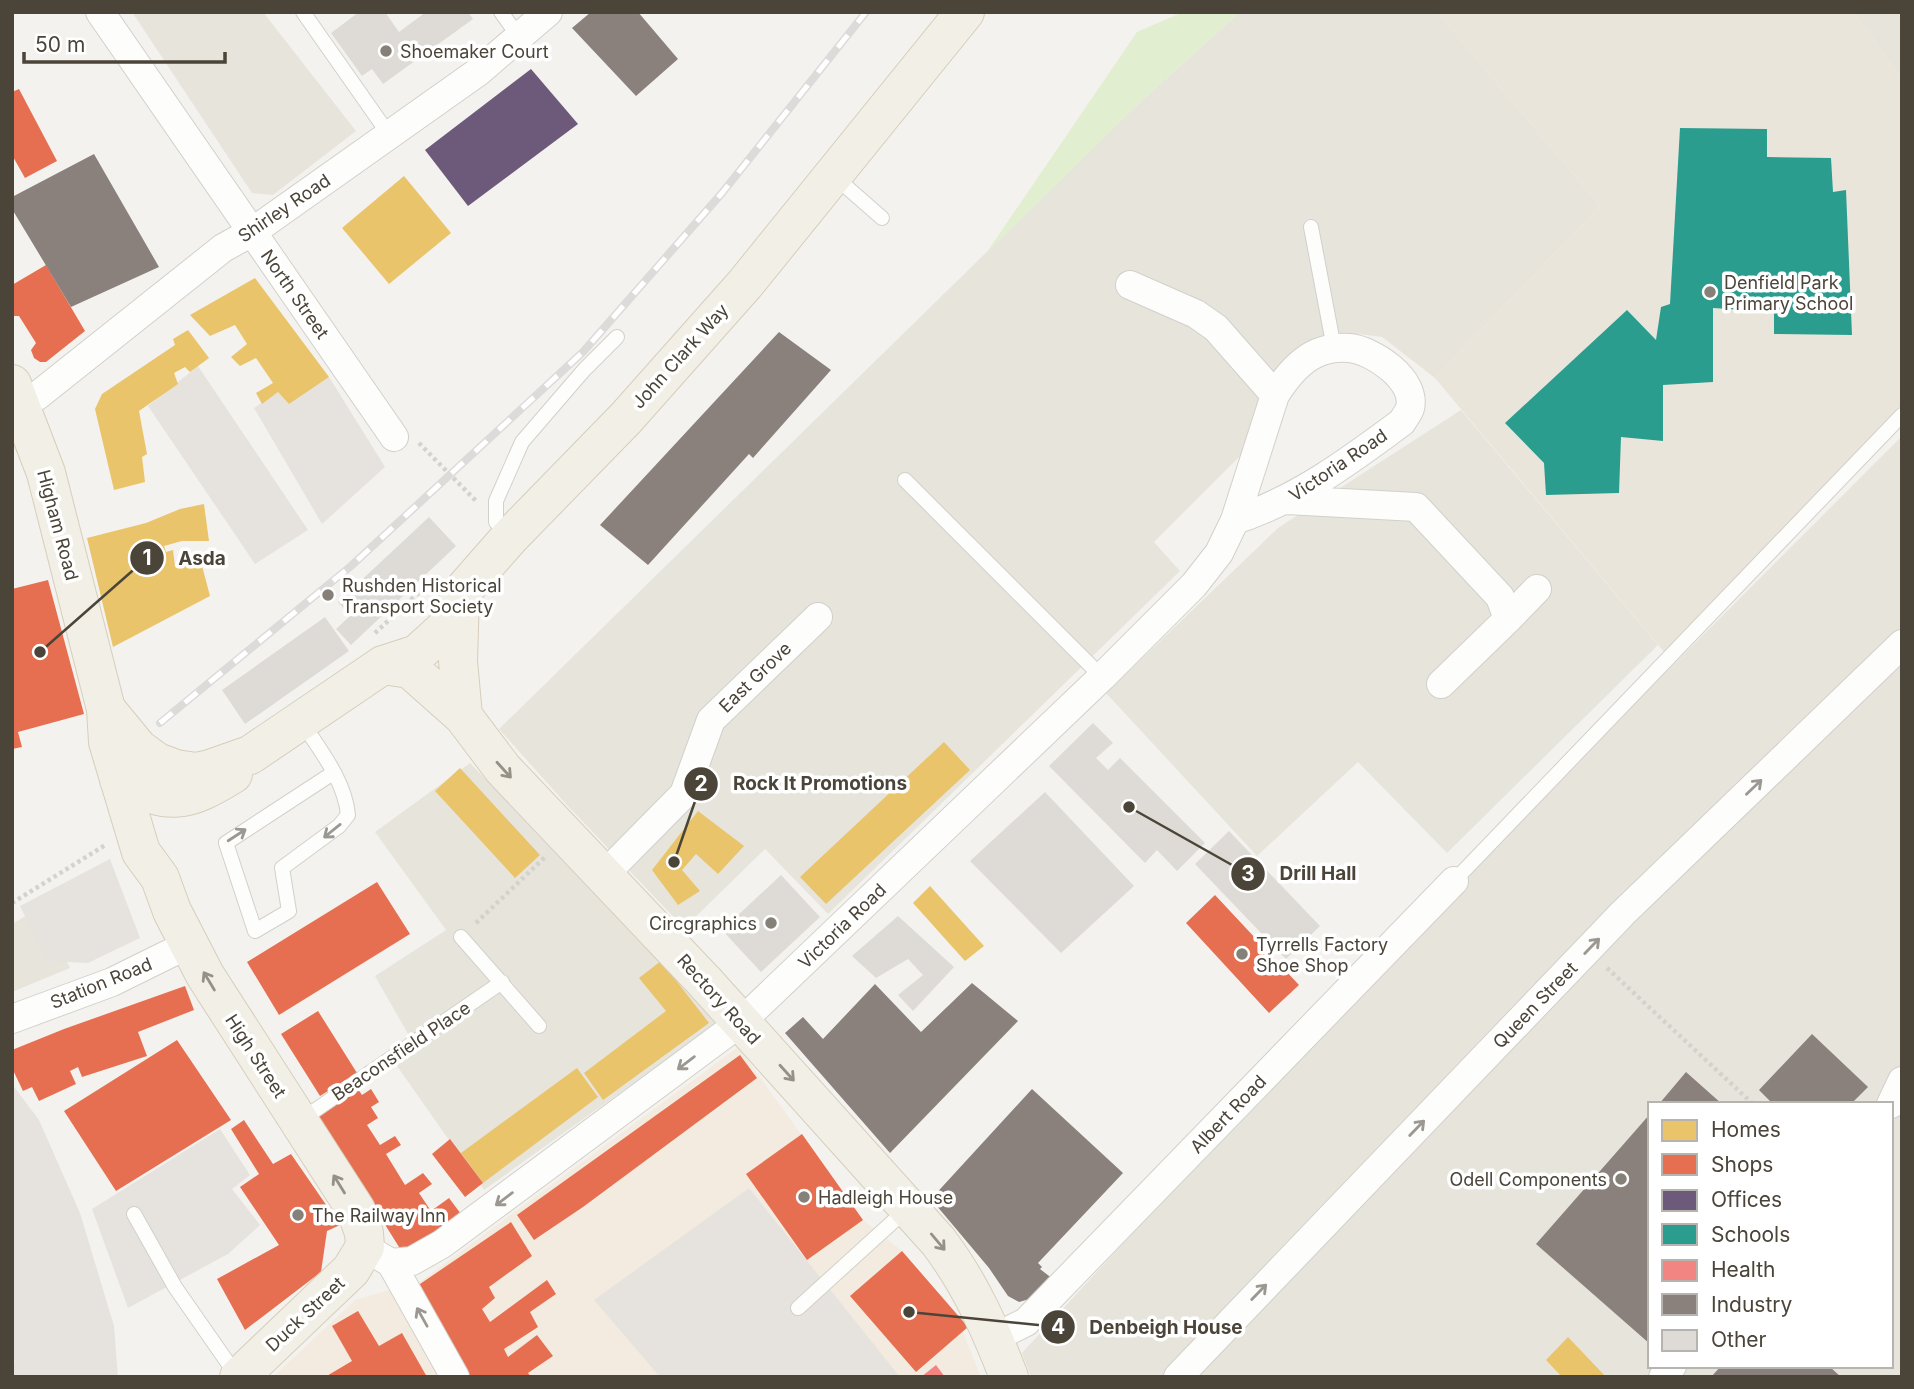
<svg xmlns="http://www.w3.org/2000/svg" width="1914" height="1389" viewBox="0 0 1914 1389" font-family="Inter,sans-serif">
<style>
.residential{fill:#e7e4dc;fill-rule:evenodd}
.commercial{fill:#f3ebdf}
.education{fill:#eae5da}
.green{fill:#e1eecf}
.parking{fill:#e6e3df}
.homes{fill:#e9c46a}
.shops{fill:#e76f51}
.offices{fill:#6d597a}
.schools{fill:#2a9d8f}
.health{fill:#f28482}
.industry{fill:#8a817c}
.building{fill:#dedbd6}
.lines{fill:none;stroke-linecap:round;stroke-linejoin:round}
.service-casing{stroke:#d2d0cb;stroke-width:16}
.minor-casing{stroke:#d2d0cb;stroke-width:30}
.primary-casing{stroke:#d6cebb;stroke-width:40}
.path{stroke:#d3d2cc;stroke-width:4.5;stroke-dasharray:3.5 3.5;stroke-linecap:butt}
.service{stroke:#fdfdfc;stroke-width:14}
.minor{stroke:#fdfdfc;stroke-width:28}
.primary{stroke:#f2efe6;stroke-width:38}
.rail-casing{stroke:#dbdbda;stroke-width:8}
.rail{stroke:#fff;stroke-width:5;stroke-dasharray:16;stroke-linecap:butt}
.oneway{stroke:#969187}
.oneway2{stroke:#9b9791}
.poi-dot{fill:#868178;stroke:#fff;stroke-width:2.5}
.labels{text-anchor:middle;dominant-baseline:central;stroke-width:7;stroke-linejoin:round;paint-order:stroke}
.poi-label{font-size:18px;fill:#4b4439;stroke:#fff;text-anchor:start}
.street-label{font-size:18px;fill:#4b4439;stroke:#fff}
.leader{fill:none;stroke:#4b4439;stroke-width:2.5}
.callout-dot{fill:#4b4439;stroke:#fff;stroke-width:2.5}
.mark-label{font-size:21px;text-anchor:middle;font-weight:bold;fill:#fff}
.callout-label{font-size:19px;text-anchor:middle;font-weight:bold;fill:#4b4439;stroke:#fff;stroke-width:7;stroke-linejoin:round;paint-order:stroke}
</style>
<rect width="100%" height="100%" fill="#f4f2ee"/>
<!-- residential -->
<path class="residential" d="M132,12H263L356,131L273,195L252,193Z
M1240,12H1437L1600,206L1435,378L1382,337L1359,334L1318,341L1247,449L1154,542L1180,571L828,914L765,849L684,928L566,804L499,729L1138,104Z
M1854,12H1902V80Z
M1461,410L1658,645L1447,853L1358,762L1257,856L1106,693L1278,528Z
M1902,436V1377H1031L1022,1353L1466,872ZM1650,1104H1891V1366H1650Z
M470,763L593,888L716,1024L484,1190L390,1056L412,1041L375,976L446,930L375,832Z
M41,907L70,968L12,992V924Z"/>
<!-- commercial -->
<path class="commercial" d="M738,1047L863,1220L902,1251L957,1317L981,1377H273L355,1300L421,1281Z"/>
<!-- education -->
<path class="education" d="M1437,12H1854L1902,80V409L1665,653L1435,378L1600,206Z"/>
<!-- green -->
<path class="green" d="M1183,12H1240L1138,104L985,255L1137,32Z"/>
<!-- parking -->
<path class="parking" d="M198,366L308,530L255,564L148,406Z
M329,377L385,467L322,524L254,408L278,392L289,403Z
M110,859L140,938L88,963L47,961L20,906Z
M12,1084L39,1120L80,1213L114,1326L118,1377H12V1365L15,1362L12,1354Z
M220,1129L250,1175L232,1189L260,1225L228,1254L128,1308L92,1209Z
M749,1188L900,1377H660L594,1300Z"/>
<!-- homes -->
<path class="homes" d="M404,176L451,233L389,284L342,228Z
M255,278L329,377L289,404L278,392L262,404L256,393L273,383L256,358L240,366L231,357L247,344L235,325L210,336L190,315Z
M188,330L209,358L190,372L185,367L174,373L178,384L139,411L147,454L142,457L145,482L114,490L95,409L102,394L175,345L173,339Z
M204,504L209,541H182L164,546L166,552L173,550L175,566L201,562L210,596L113,647L87,538L146,523L180,509Z
M944,742L970,770L826,904L800,877Z
M460,768L540,855L515,878L435,791Z
M698,811L744,846L718,874L696,854L682,870L700,891L678,905L652,870Z
M930,886L984,946L965,961L913,903Z
M661,961L709,1023L603,1100L584,1073L666,1011L639,978Z
M577,1068L598,1097L483,1183L461,1153Z
M1568,1337L1606,1377H1562L1546,1360Z"/>
<!-- shops -->
<path class="shops" d="M19,89L57,161L25,178L12,155V92Z
M46,265L85,331L46,362H40L34,358L31,350L36,343L19,316H12V285Z
M48,580L84,714L18,732L22,747L12,749V589Z
M377,882L410,934L279,1015L247,962Z
M1215,895L1299,985L1269,1013L1186,923Z
M185,986L194,1010L138,1032L147,1056L82,1077L78,1067L70,1071L76,1084L39,1101L32,1087L23,1091L12,1068V1050L64,1029Z
M318,1011L357,1073L320,1096L281,1034Z
M177,1040L231,1120L116,1191L64,1111Z
M740,1055L757,1078L583,1207L534,1240L517,1215Z
M356,1086L362,1095L371,1089L379,1102L371,1107L378,1118L367,1125L380,1145L395,1136L401,1145L386,1154L405,1185L423,1173L432,1184L419,1193L431,1211L449,1198L461,1214L413,1249L399,1247L315,1112Z
M244,1120L273,1164L291,1154L340,1225L327,1231L321,1272L245,1330L217,1279L279,1245L240,1187L259,1174L231,1129Z
M802,1134L863,1220L807,1260L746,1174Z
M450,1139L483,1183L465,1197L432,1154Z
M511,1222L532,1256L489,1287L495,1298L482,1309L490,1322L547,1280L556,1294L530,1312L538,1327L504,1349L508,1357L537,1335L553,1356L528,1373L531,1377H470L419,1293L420,1284Z
M902,1251L968,1327L916,1372L850,1296Z
M358,1311L379,1346L402,1333L427,1377H325L352,1361L332,1326Z"/>
<!-- offices -->
<path class="offices" d="M531,69L578,124L468,206L425,150Z"/>
<!-- schools -->
<path class="schools" d="M1680,128L1767,129V157L1831,158L1833,192L1846,190L1852,335L1774,334V312L1713,308V382L1663,385V441L1621,437L1619,493L1546,495L1544,463L1505,423L1627,310L1656,340L1661,307L1670,304Z"/>
<!-- health -->
<path class="health" d="M936,1365L945,1377H921Z"/>
<!-- industry -->
<path class="industry" d="M591,12H638L678,59L636,96L572,28Z
M94,154L159,267L71,307L12,209V197Z
M779,332L831,370L753,458L749,454L648,565L600,525Z
M972,983L1018,1021L890,1153L785,1033L803,1017L823,1039L875,984L921,1032Z
M1812,1034L1868,1087L1851,1104H1773L1759,1090Z
M1686,1072L1722,1104H1659Z
M1032,1089L1123,1173L1038,1263L1042,1267L1040,1269L1053,1279L1033,1298L1019,1302L1008,1296L989,1268L931,1199Z
M1650,1114V1344L1536,1244Z
M1721,1366H1829L1841,1377H1711Z"/>
<!-- building -->
<path class="building" d="M359,12H385L399,32L426,12H468L473,19L383,84L372,69L362,76L331,33Z
M429,517L456,546L351,645L336,629L350,616L338,602Z
M325,617L349,651L245,724L222,690Z
M1093,723L1113,743L1096,758L1108,770L1120,758L1205,843L1177,871L1157,850L1145,863L1049,766Z
M1045,792L1134,886L1061,953L970,861Z
M1229,831L1320,926L1286,959L1195,864Z
M781,875L820,917L761,972L722,930Z
M898,916L954,967L913,1011L898,995L923,975L908,959L876,978L852,956Z"/>
<g class="lines">
<defs>
<path id="service" d="M303,12L390,136
M501,12L519,37
M834,176L882,218
M1311,227L1334,348
M905,480L1102,677
M510,536L496,522V501L522,442L584,370L617,337
M301,721C320,750 345,781 348,815L339,826L282,868L289,911L255,931L226,843L333,773
M1454,881L1902,415
M461,937L539,1026
M301,1120L502,982
M134,1214L175,1287L237,1376
M798,1308L908,1208"/>
<path id="minor" d="M100,12L394,437
M1130,285L1196,314L1216,328L1275,395
M21,403L37,396L223,248L252,232L478,72L548,12
M1287,500L1416,507L1500,597L1508,619L1441,684
M1508,619L1537,589
M604,875L684,794L711,720L818,617
M12,1019L112,982L189,944
M1891,1104L1902,1081
M376,1254L391,1263L455,1377
M391,1263L412,1261L442,1244L741,1022L1102,677L1194,585L1219,553L1235,520L1275,395C1285,379 1299,361 1317,353C1326,349 1339,347 1349,348C1373,350 1417,380 1410,408C1409,412 1404,418 1402,422C1351,460 1297,500 1235,520
M994,1338L1026,1322L1454,881
M1178,1377L1623,913L1902,644
M1663,1377L1672,1366"/>
<path id="primary" d="M12,384L46,473L106,709L108,742L141,852L160,878L172,911L205,975L356,1210L364,1233L365,1247L351,1270L239,1377
M383,665L410,669L463,716L503,769L704,981L938,1241C970,1283 990,1328 1009,1377
M106,709L138,748L157,762L176,769L196,772L210,769L250,755L383,665L417,654L450,624L459,596
M463,716L458,661L460,594L510,537L626,418L745,284L965,12
M119,780C169,806 186,803 233,774"/>
</defs>
<!-- service casing -->
<use href="#service" class="service-casing"/>
<!-- minor casing -->
<use href="#minor" class="minor-casing"/>
<!-- primary casing -->
<use href="#primary" class="primary-casing"/>
<!-- path -->
<path class="path" d="M419,443L476,501
M375,633L428,584
M12,903L107,844
M476,923L545,857
M1607,968L1753,1104"/>
<!-- service -->
<use href="#service" class="service"/>
<!-- minor -->
<use href="#minor" class="minor"/>
<!-- primary -->
<use href="#primary" class="primary"/>
<defs>
<path id="rail" d="M160,723L351,566L583,352L722,193L866,12"/>
</defs>
<!-- rail casing -->
<use href="#rail" class="rail-casing"/>
<!-- rail -->
<use href="#rail" class="rail"/>
</g>
<!-- one-way arrows -->
<defs><path id="oneway-shaft" d="M-6 0H5M1.5-3L5.5 0L1.5 3" fill="none" stroke-width="1.6" stroke-linecap="round" stroke-linejoin="round" transform="scale(1.75)"/></defs>
<g class="oneway">
<use href="#oneway-shaft" transform="translate(504 770) rotate(48)"/>
<use href="#oneway-shaft" transform="translate(209 981) rotate(-121)"/>
<use href="#oneway-shaft" transform="translate(787 1073) rotate(48)"/>
<use href="#oneway-shaft" transform="translate(339 1184) rotate(-122)"/>
<use href="#oneway-shaft" transform="translate(938 1242) rotate(50)"/>
</g>
<g class="oneway2">
<use href="#oneway-shaft" transform="translate(1754 787) rotate(-44)"/>
<use href="#oneway-shaft" transform="translate(332 831) rotate(141)"/>
<use href="#oneway-shaft" transform="translate(237 835) rotate(-33)"/>
<use href="#oneway-shaft" transform="translate(1592 946) rotate(-46)"/>
<use href="#oneway-shaft" transform="translate(686 1063) rotate(143)"/>
<use href="#oneway-shaft" transform="translate(1417 1128) rotate(-46)"/>
<use href="#oneway-shaft" transform="translate(504 1199) rotate(143)"/>
<use href="#oneway-shaft" transform="translate(1259 1292) rotate(-46)"/>
<use href="#oneway-shaft" transform="translate(422 1317) rotate(-119)"/>
</g>
<!-- markers -->
<g class="poi-dot">
<circle cx="386" cy="51" r="7"/>
<circle cx="1710" cy="292" r="7"/>
<circle cx="328" cy="595" r="7"/>
<circle cx="771" cy="923" r="7"/>
<circle cx="1242" cy="954" r="7"/>
<circle cx="1621" cy="1179" r="7"/>
<circle cx="804" cy="1197" r="7"/>
<circle cx="298" cy="1215" r="7"/>
</g>
<g class="labels">
<!-- poi labels -->
<g class="poi-label">
<text x="400" y="51">Shoemaker Court</text>
<text x="1724" y="282">Denfield Park<tspan x="1724" dy="21">Primary School</tspan></text>
<text x="342" y="585">Rushden Historical<tspan x="342" dy="21">Transport Society</tspan></text>
<text x="757" y="923" text-anchor="end">Circgraphics</text>
<text x="1256" y="944">Tyrrells Factory<tspan x="1256" dy="21">Shoe Shop</tspan></text>
<text x="1607" y="1179" text-anchor="end">Odell Components</text>
<text x="818" y="1197">Hadleigh House</text>
<text x="312" y="1215">The Railway Inn</text>
</g>
<!-- street labels -->
<g class="street-label">
<text transform="translate(284 208) rotate(-34)">Shirley Road</text>
<text transform="translate(295 294) rotate(55)">North Street</text>
<text transform="translate(680 356) rotate(-48)">John Clark Way</text>
<text transform="translate(1338 465) rotate(-34)">Victoria Road</text>
<text transform="translate(58 525) rotate(75)">Higham Road</text>
<text transform="translate(755 677) rotate(-44)">East Grove</text>
<text transform="translate(842 926) rotate(-44)">Victoria Road</text>
<text transform="translate(101 983) rotate(-22)">Station Road</text>
<text transform="translate(719 999) rotate(48)">Rectory Road</text>
<text transform="translate(1535 1005) rotate(-46)">Queen Street</text>
<text transform="translate(401 1051) rotate(-34)">Beaconsfield Place</text>
<text transform="translate(256 1056) rotate(57)">High Street</text>
<text transform="translate(1228 1114) rotate(-46)">Albert Road</text>
<text transform="translate(305 1314) rotate(-43)">Duck Street</text>
</g>
</g>
<!-- callouts -->
<path class="leader" d="M40 652L147 558M674 862L701 784M1129 807L1248 874M909 1312L1058 1327"/>
<g class="callout-dot">
<circle cx="40" cy="652" r="7"/>
<circle cx="674" cy="862" r="7"/>
<circle cx="1129" cy="807" r="7"/>
<circle cx="909" cy="1312" r="7"/>
<circle cx="147" cy="558" r="18"/>
<circle cx="701" cy="784" r="18"/>
<circle cx="1248" cy="874" r="18"/>
<circle cx="1058" cy="1327" r="18"/>
</g>
<g class="mark-label">
<text x="147" y="565">1</text>
<text x="701" y="791">2</text>
<text x="1248" y="881">3</text>
<text x="1058" y="1334">4</text>
</g>
<g class="callout-label">
<text x="202" y="565">Asda</text>
<text x="820" y="790">Rock It Promotions</text>
<text x="1318" y="880">Drill Hall</text>
<text x="1166" y="1334">Denbeigh House</text>
</g>
<!-- border -->
<rect width="1914" height="1389" fill="none" stroke="#4b4439" stroke-width="28"/>
<!-- legend -->
<rect x="1648" y="1102" width="245" height="266" fill="#ffffff" stroke="#b7b4b0" stroke-width="2"/>
<rect x="1662" y="1120" width="35" height="21" fill="#e9c46a" stroke="#b7b4b0" stroke-width="2"/>
<text x="1711" y="1137" font-size="21" fill="#4b4439">Homes</text>
<rect x="1662" y="1154" width="35" height="21" fill="#e76f51" stroke="#b7b4b0" stroke-width="2"/>
<text x="1711" y="1172" font-size="21" fill="#4b4439">Shops</text>
<rect x="1662" y="1190" width="35" height="21" fill="#6d597a" stroke="#b7b4b0" stroke-width="2"/>
<text x="1711" y="1207" font-size="21" fill="#4b4439">Offices</text>
<rect x="1662" y="1224" width="35" height="21" fill="#2a9d8f" stroke="#b7b4b0" stroke-width="2"/>
<text x="1711" y="1242" font-size="21" fill="#4b4439">Schools</text>
<rect x="1662" y="1260" width="35" height="21" fill="#f28482" stroke="#b7b4b0" stroke-width="2"/>
<text x="1711" y="1277" font-size="21" fill="#4b4439">Health</text>
<rect x="1662" y="1294" width="35" height="21" fill="#8a817c" stroke="#b7b4b0" stroke-width="2"/>
<text x="1711" y="1312" font-size="21" fill="#4b4439">Industry</text>
<rect x="1662" y="1330" width="35" height="21" fill="#dedbd6" stroke="#b7b4b0" stroke-width="2"/>
<text x="1711" y="1347" font-size="21" fill="#4b4439">Other</text>
<!-- scale -->
<path d="M24 52v10h201v-10" fill="none" stroke="#4b4439" stroke-width="3.5"/>
<text x="35" y="52" font-size="21" fill="#4b4439" stroke="#ffffff" stroke-width="5" paint-order="stroke">50 m</text>
</svg>
